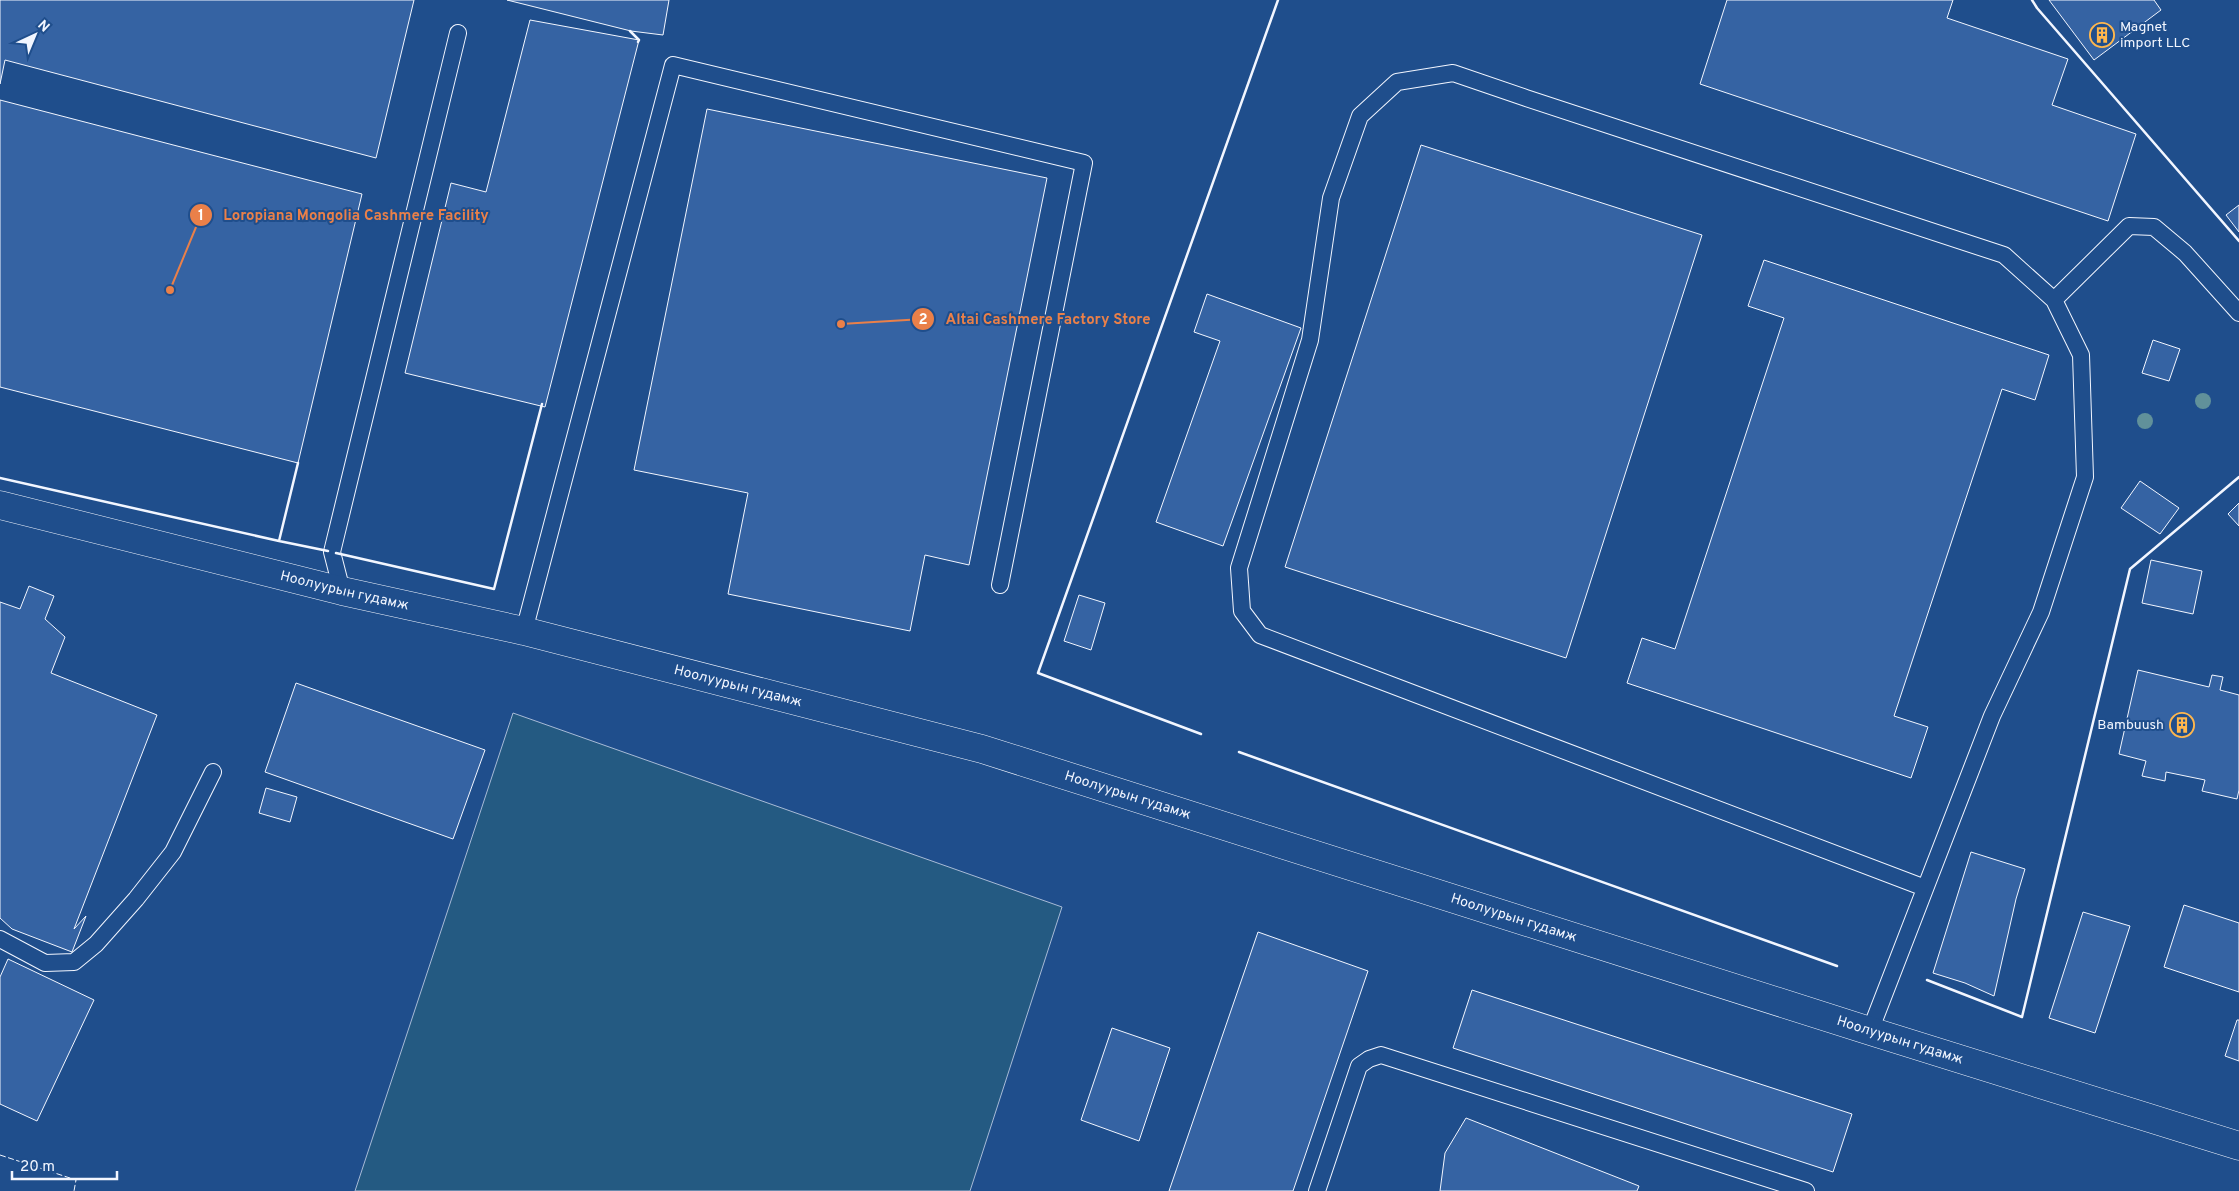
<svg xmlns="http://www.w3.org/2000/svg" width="2239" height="1191" viewBox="0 0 2239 1191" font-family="Overpass,sans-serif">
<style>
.green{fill:#245a82;stroke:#a8bbd7}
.building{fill:#3563a3;stroke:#f2f6ff}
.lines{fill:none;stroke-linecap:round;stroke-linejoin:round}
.lane-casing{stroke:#f2f6ff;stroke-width:18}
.secondary-casing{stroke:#f2f6ff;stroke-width:29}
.lane{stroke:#1f4e8c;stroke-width:16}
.secondary{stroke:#1f4e8c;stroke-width:28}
.fence{stroke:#f2f6ff;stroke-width:1;stroke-dasharray:6 2.5;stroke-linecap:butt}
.wall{stroke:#f2f6ff;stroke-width:2.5}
.tree{fill:#61919a}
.labels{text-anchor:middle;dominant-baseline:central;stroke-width:4;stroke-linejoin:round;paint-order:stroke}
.poi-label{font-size:14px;fill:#f2f6ff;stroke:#1f4e8c;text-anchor:start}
.street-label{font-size:14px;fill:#f2f6ff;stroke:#1f4e8c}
.leader{fill:none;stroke:#ea8049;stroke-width:2}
.callout-dot{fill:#ea8049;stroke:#1f4e8c;stroke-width:2}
.mark-label{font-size:15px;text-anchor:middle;font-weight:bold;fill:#fff}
.callout-label{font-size:15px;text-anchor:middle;font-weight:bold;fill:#ea8049;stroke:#1f4e8c;stroke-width:4;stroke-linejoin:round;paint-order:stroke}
</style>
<rect width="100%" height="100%" fill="#1f4e8c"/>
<!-- green -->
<path class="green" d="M513,713L1062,907L970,1191H355Z"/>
<!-- building -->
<path class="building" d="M0,0H414L376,158L5,60L0,84Z
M507,0H669L663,35L631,31Z
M1727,0H1953L1947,18L2068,59L2052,105L2136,134L2108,221L1700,84Z
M2049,0H2154L2161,10L2094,60Z
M530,20L639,40L545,407L405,373L451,183L486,192Z
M0,100L362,194L298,463L0,387Z
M707,109L1047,178L969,565L925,555L910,631L728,594L748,493L634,470Z
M1421,145L1702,235L1566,658L1285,567Z
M2239,205V232L2226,215Z
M1764,260L2049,355L2035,400L2002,389L1894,716L1928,727L1911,778L1627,683L1642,638L1675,649L1784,318L1748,306Z
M1207,294L1301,328L1223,546L1156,522L1220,341L1194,332Z
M2153,340L2180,349L2169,381L2142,373Z
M2140,481L2179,508L2160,534L2121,508Z
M2239,503V526L2228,514Z
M2151,560L2202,571L2193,614L2142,603Z
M29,586L54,596L45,619L65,637L51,673L157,715L74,929L86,916L72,952L12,929L0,918V602L20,609Z
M1079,595L1105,603L1091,650L1064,641Z
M2138,670L2209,687L2212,675L2223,677L2220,690L2239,695V790L2237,799L2202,791L2205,780L2166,772L2165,781L2142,776L2146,761L2119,754Z
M296,683L485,750L453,839L265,772Z
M266,788L297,797L290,822L259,813Z
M1971,852L2025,869L2016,899L1994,996L1965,983L1933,973Z
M2184,905L2239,923V992L2164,967Z
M2083,912L2130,926L2095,1033L2049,1018Z
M1258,932L1368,971L1293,1191H1169Z
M8,959L94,1000L37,1121L0,1104V977Z
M1472,990L1852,1114L1833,1172L1453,1048Z
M2237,1020H2239V1061L2225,1056Z
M1112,1028L1170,1048L1139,1141L1081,1120Z
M1466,1118L1639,1186L1637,1191H1440L1445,1153Z"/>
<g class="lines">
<defs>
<path id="lane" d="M2054,300L2129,226L2154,227L2185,253L2239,313
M342,591L332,552L458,33
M524,631L673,65L1084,163L1000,585
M0,939L45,963L74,962L96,944L136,899L173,852L213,772
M1870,1031L1992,716L2041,612L2085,477L2081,355L2054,300L2004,255L1526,98L1453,73L1397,82L1360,116L1331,198L1310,340L1239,568L1242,611L1260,635L1925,888
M1317,1191L1359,1066L1369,1059L1381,1055L1806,1191"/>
<g id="secondary">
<path id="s1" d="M0,505L342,591L524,631L982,749L1870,1031L2239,1146"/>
</g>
</defs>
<!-- lane casing -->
<use href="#lane" class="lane-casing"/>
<!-- secondary casing -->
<use href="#secondary" class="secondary-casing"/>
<!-- lane -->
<use href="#lane" class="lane"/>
<!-- secondary -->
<use href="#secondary" class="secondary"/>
<!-- fence -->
<path class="fence" d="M0,1155L76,1180L74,1191"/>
<!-- wall -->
<path class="wall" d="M2032,0L2037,8L2239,241
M630,31L639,40L638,42
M298,463L279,541L328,551
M0,478L279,541
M336,553L494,589L542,404
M1201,734L1038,673L1278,0
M1239,752L1837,966
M1927,980L2022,1017L2130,569L2239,477"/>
</g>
<!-- trees -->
<g class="tree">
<circle cx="2203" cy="401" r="8"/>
<circle cx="2145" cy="421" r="8"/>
</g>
<!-- icons -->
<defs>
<symbol id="building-ring" viewBox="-11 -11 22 22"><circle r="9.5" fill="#1f4e8c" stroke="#ffb74d" stroke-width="1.5"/><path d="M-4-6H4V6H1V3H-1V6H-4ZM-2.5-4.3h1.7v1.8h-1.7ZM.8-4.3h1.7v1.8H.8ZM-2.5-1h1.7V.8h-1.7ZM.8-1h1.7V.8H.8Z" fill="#ffb74d"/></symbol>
</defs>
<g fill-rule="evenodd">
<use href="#building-ring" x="2088" y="21" width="28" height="28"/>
<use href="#building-ring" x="2168" y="711" width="28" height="28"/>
</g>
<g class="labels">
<!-- poi labels -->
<g class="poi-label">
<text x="2120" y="27">Magnet<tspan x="2120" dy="16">import LLC</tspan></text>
<text x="2164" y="725" text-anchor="end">Bambuush</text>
</g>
<!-- street labels -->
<g class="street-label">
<text stroke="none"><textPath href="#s1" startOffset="355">Ноолуурын гудамж</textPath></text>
<text stroke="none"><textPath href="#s1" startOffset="760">Ноолуурын гудамж</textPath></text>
<text stroke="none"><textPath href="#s1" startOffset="1165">Ноолуурын гудамж</textPath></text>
<text stroke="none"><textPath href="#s1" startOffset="1570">Ноолуурын гудамж</textPath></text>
<text stroke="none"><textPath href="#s1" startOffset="1975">Ноолуурын гудамж</textPath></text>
</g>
</g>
<!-- callouts -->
<path class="leader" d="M170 290L201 215M841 324L923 319"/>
<g class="callout-dot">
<circle cx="170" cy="290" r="5"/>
<circle cx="841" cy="324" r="5"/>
<circle cx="201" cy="215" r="12"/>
<circle cx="923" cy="319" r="12"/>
</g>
<g class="mark-label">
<text x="201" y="220">1</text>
<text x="923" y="324">2</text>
</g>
<g class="callout-label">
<text x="356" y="220">Loropiana Mongolia Cashmere Facility</text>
<text x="1048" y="324">Altai Cashmere Factory Store</text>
</g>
<!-- north arrow -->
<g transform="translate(35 35) rotate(44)" stroke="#1f4e8c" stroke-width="4" paint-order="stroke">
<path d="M0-4L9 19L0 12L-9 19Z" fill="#f2f6ff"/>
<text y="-8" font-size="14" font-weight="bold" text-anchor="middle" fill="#f2f6ff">N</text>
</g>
<!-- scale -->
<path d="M12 1171v8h105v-8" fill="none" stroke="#f2f6ff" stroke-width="2.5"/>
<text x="20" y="1171" font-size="15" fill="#f2f6ff" stroke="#1f4e8c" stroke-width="4" paint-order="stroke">20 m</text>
</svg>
